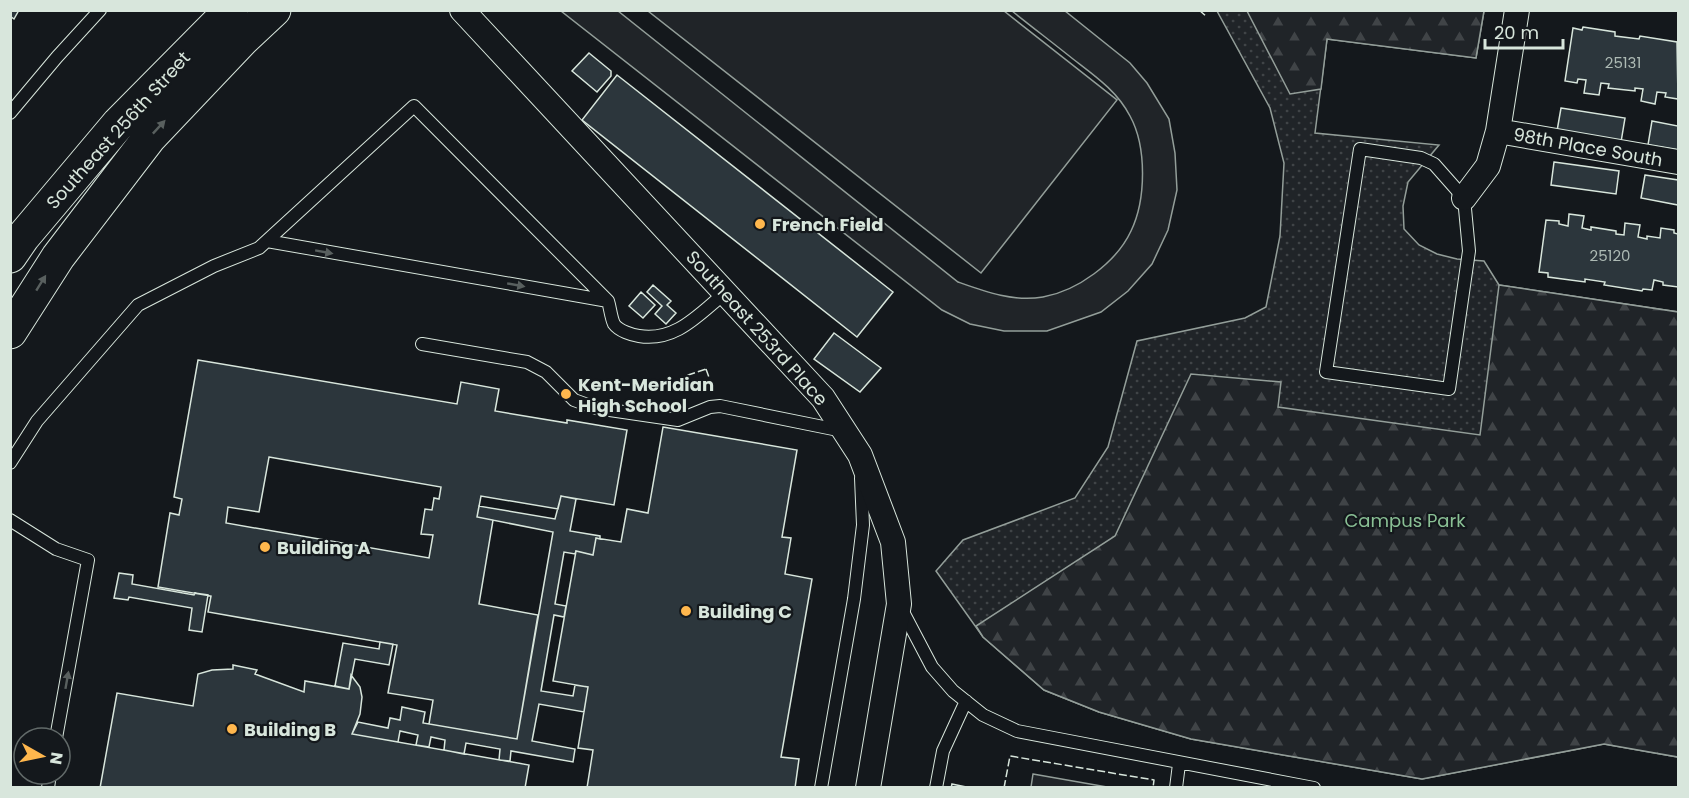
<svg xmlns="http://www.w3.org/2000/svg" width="1689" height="798" viewBox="0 0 1689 798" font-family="Poppins,sans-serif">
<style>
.grass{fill:url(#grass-dots);stroke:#939e99;stroke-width:1.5}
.forest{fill:url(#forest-firs);stroke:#939e99;stroke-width:1.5}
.garden{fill:#202428;stroke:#939e99;stroke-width:1.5}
.building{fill:#2c363c;stroke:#d8e6dc;stroke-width:1.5;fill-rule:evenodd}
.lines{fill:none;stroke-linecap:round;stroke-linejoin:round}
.lane-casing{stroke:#d8e6dc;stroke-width:14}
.street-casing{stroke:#d8e6dc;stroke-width:26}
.primary-casing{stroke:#d8e6dc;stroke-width:35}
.lane{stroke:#14181c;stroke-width:12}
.street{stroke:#14181c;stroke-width:24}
.primary{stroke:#14181c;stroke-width:33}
.fence{stroke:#d8e6dc;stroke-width:1.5;stroke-dasharray:8 3;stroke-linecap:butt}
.oneway{fill:#59605f}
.poi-dot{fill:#ffb74d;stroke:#14181c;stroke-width:2}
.labels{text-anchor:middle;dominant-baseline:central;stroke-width:4.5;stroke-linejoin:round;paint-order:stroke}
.number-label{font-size:15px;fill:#adbab4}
.street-label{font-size:18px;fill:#d8e6dc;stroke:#14181c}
.poi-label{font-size:18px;font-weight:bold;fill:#d8e6dc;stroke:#14181c;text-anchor:start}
.park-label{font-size:18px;fill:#8ac095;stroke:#14181c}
</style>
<defs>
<pattern id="grass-dots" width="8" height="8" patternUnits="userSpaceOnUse" patternTransform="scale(1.5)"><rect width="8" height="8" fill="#202428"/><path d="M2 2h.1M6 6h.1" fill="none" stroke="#404447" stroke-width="1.8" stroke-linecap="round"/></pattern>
<pattern id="forest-firs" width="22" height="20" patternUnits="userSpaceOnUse" patternTransform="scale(1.5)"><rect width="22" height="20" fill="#202428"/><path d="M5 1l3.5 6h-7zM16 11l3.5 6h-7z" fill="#404447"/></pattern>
</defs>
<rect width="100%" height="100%" fill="#14181c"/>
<!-- grass -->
<path class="grass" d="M1217,11H1484L1476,58L1327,39L1315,133L1439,145L1408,182L1403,206L1404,229L1419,245L1437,254L1457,259L1484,261L1499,285L1678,312V757L1604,744L1422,779L1191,739L1099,712L1044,690L983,637L936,571L963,540L1075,498L1108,447L1137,341L1245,318L1266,307L1280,236L1284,163L1270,108Z"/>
<!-- forest -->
<path class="forest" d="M1247,11H1484L1476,58L1327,39L1321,89L1290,94Z
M1499,285L1678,312V757L1604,744L1422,779L1191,739L1099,712L1044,690L983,637L976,626L1115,536L1191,374L1281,382L1278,407L1480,435Z"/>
<!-- garden -->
<path class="garden" d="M561,11H618L958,282C986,292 1013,302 1043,297C1077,291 1116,263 1131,231C1146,200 1147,147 1130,116C1117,91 1095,76 1073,59C1053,43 1032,27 1012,11H1065L1130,63L1147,83L1169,119L1175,153L1177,190L1168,230L1152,264L1128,291L1101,312L1047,331H1004L970,324L942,310Z
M648,11H1004L1117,100L981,273Z
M1033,774L1107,787H1031Z"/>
<!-- building -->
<path class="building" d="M10,10H19L14,19L10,16Z
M1583,27L1615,32V36L1639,39L1640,36L1677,42L1678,99L1665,97L1666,93L1657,92L1655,104L1641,101L1643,89L1635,88V91L1608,88L1609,84L1601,83L1599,95L1584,93L1586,80L1578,79L1577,83L1565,81L1573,28L1582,30Z
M589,53L611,71V76L597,92L572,71Z
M617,75L893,292L857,337L582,120Z
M1561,108L1625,118L1621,142L1557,131Z
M1652,121L1678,126V150L1648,145Z
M1554,162L1619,171L1616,194L1551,185Z
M1645,175L1678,180V205L1641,198Z
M1569,214L1584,216L1582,228L1591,230V227L1616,231V234L1624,235L1625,223L1640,225L1638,237L1647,239V236L1660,238L1661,228L1674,230V233L1678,234V287L1663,285V282L1654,280L1652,290L1643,289L1642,291L1604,285L1605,282L1585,279V282L1548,277V273L1539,272L1546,220L1559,221V224L1568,226Z
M653,285L671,301L667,305L676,313L666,324L655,314L662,306L647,292Z
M641,292L655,305L643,318L629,306Z
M834,333L881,368L860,392L814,359Z
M198,360L457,404L461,382L499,389L495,411L567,423V420L627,430L614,505L561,496L558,509L481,496L477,517L493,520L479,604L538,615L517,739L429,724L433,700L388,693L397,645L208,612L211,596L158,587L170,513L179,515L182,499L174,497ZM269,457L441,487L439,499L434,498L432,510L425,509L421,534L433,535L429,558L226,523L228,507L259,512Z
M663,427L797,450L782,537L791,538L785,574L812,579L781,757L799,759L795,788H587L593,750L578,748L588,687L553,681L576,551L593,555L596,538L621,542L627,509L648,513Z
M561,496L576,499L570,531L600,536V539L596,538L593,555L576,551L575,554L564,552L555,604L566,606L564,617L554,615L541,691L573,696L575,685L588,687L584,712L539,704L532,741L575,749L573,762L511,751L510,761L499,760L500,749L466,743L464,754L444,750L445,740L431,737L429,747L416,745L418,735L400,731L398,742L352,734L358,722L388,728L390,718L400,720L402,707L425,712L423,723L517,739L553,532L477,517L479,506L555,519Z
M119,573L133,575L132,584L194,595L195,593L208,595L202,632L189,630L192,608L129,597L128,600L114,598Z
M380,642L393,644L389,665L355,659L349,689L335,686L343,643L379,649Z
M233,665L257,670L255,674L304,692L305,681L349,689L351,675L360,687L362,697L360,714L352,734L529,765L525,788H100L117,693L193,706L198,674L212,670L233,669Z
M952,784L971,788H951Z"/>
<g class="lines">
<defs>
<path id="lane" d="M10,113L57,57L100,10
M1360,149L1421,158L1434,164L1464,198L1469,251L1449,389L1326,372Z
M267,241L608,301
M422,344L527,362L546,372L574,400L596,408L678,420L710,407L720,406L843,431
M10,463L37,421L138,305L214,266L259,248L414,106L608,301C610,307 611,318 614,324C619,331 632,335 639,336C676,342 699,314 725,293
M10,520L56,549L88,560L56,738
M901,608L932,667L953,691L983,715L1017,731L1314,788
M48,788L50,774
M821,788L854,599L863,525L861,478
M936,788L943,751L966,701
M1176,788L1179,764"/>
<path id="street" d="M462,10L823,398L860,455L893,542L899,604L868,788
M1498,131L1678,162
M1464,198L1488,166L1498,131L1517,10"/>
<path id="primary" d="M10,256L23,237L119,123L231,10
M10,332L58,257L149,138L243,39L274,10"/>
</defs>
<!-- lane casing -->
<use href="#lane" class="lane-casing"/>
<!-- street casing -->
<use href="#street" class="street-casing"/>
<!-- primary casing -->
<use href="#primary" class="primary-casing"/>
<!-- lane -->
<use href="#lane" class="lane"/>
<!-- street -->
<use href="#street" class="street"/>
<!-- primary -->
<use href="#primary" class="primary"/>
<!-- fence -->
<path class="fence" d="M1199,10L1207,17
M706,369L711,383L689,390L685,376Z
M1004,788L1010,756L1154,780L1153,788"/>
</g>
<!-- one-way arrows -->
<defs><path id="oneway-solid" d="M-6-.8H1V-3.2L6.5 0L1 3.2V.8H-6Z" transform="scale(1.5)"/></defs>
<g class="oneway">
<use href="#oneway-solid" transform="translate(159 127) rotate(-47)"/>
<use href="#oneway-solid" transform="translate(324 252) rotate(10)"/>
<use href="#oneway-solid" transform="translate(41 283) rotate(-58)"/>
<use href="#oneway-solid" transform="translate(516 285) rotate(10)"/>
<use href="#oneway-solid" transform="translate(67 680) rotate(-80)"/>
</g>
<!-- markers -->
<g class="poi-dot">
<circle cx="760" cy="224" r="6"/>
<circle cx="566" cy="394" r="6"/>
<circle cx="265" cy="547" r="6"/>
<circle cx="686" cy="611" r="6"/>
<circle cx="232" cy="729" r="6"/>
</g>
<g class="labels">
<!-- number labels -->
<g class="number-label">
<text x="1623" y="62">25131</text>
<text x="1610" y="255">25120</text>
</g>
<!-- street labels -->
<g class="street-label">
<text transform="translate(118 130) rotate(-48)">Southeast 256th Street</text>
<text transform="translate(1588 147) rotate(10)">98th Place South</text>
<text transform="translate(757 328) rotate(48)">Southeast 253rd Place</text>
</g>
<!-- poi labels -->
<g class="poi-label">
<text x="772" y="224">French Field</text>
<text x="578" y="384">Kent-Meridian<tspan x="578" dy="21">High School</tspan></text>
<text x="277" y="547">Building A</text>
<text x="698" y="611">Building C</text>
<text x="244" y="729">Building B</text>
</g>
<!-- park labels -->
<g class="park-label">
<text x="1405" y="520">Campus Park</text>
</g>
</g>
<!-- border -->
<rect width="1689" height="798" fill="none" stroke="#d8e6dc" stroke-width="24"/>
<!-- north arrow -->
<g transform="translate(42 756) rotate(99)"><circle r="28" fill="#14181c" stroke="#626a69" stroke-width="1.5"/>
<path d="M0-4.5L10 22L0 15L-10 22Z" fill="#ffb74d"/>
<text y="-9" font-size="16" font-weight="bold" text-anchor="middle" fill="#d8e6dc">N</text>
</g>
<!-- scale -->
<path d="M1485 39v9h78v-9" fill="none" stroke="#d8e6dc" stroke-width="3"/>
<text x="1494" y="39" font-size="18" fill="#d8e6dc" stroke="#14181c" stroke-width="4.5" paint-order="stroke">20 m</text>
</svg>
